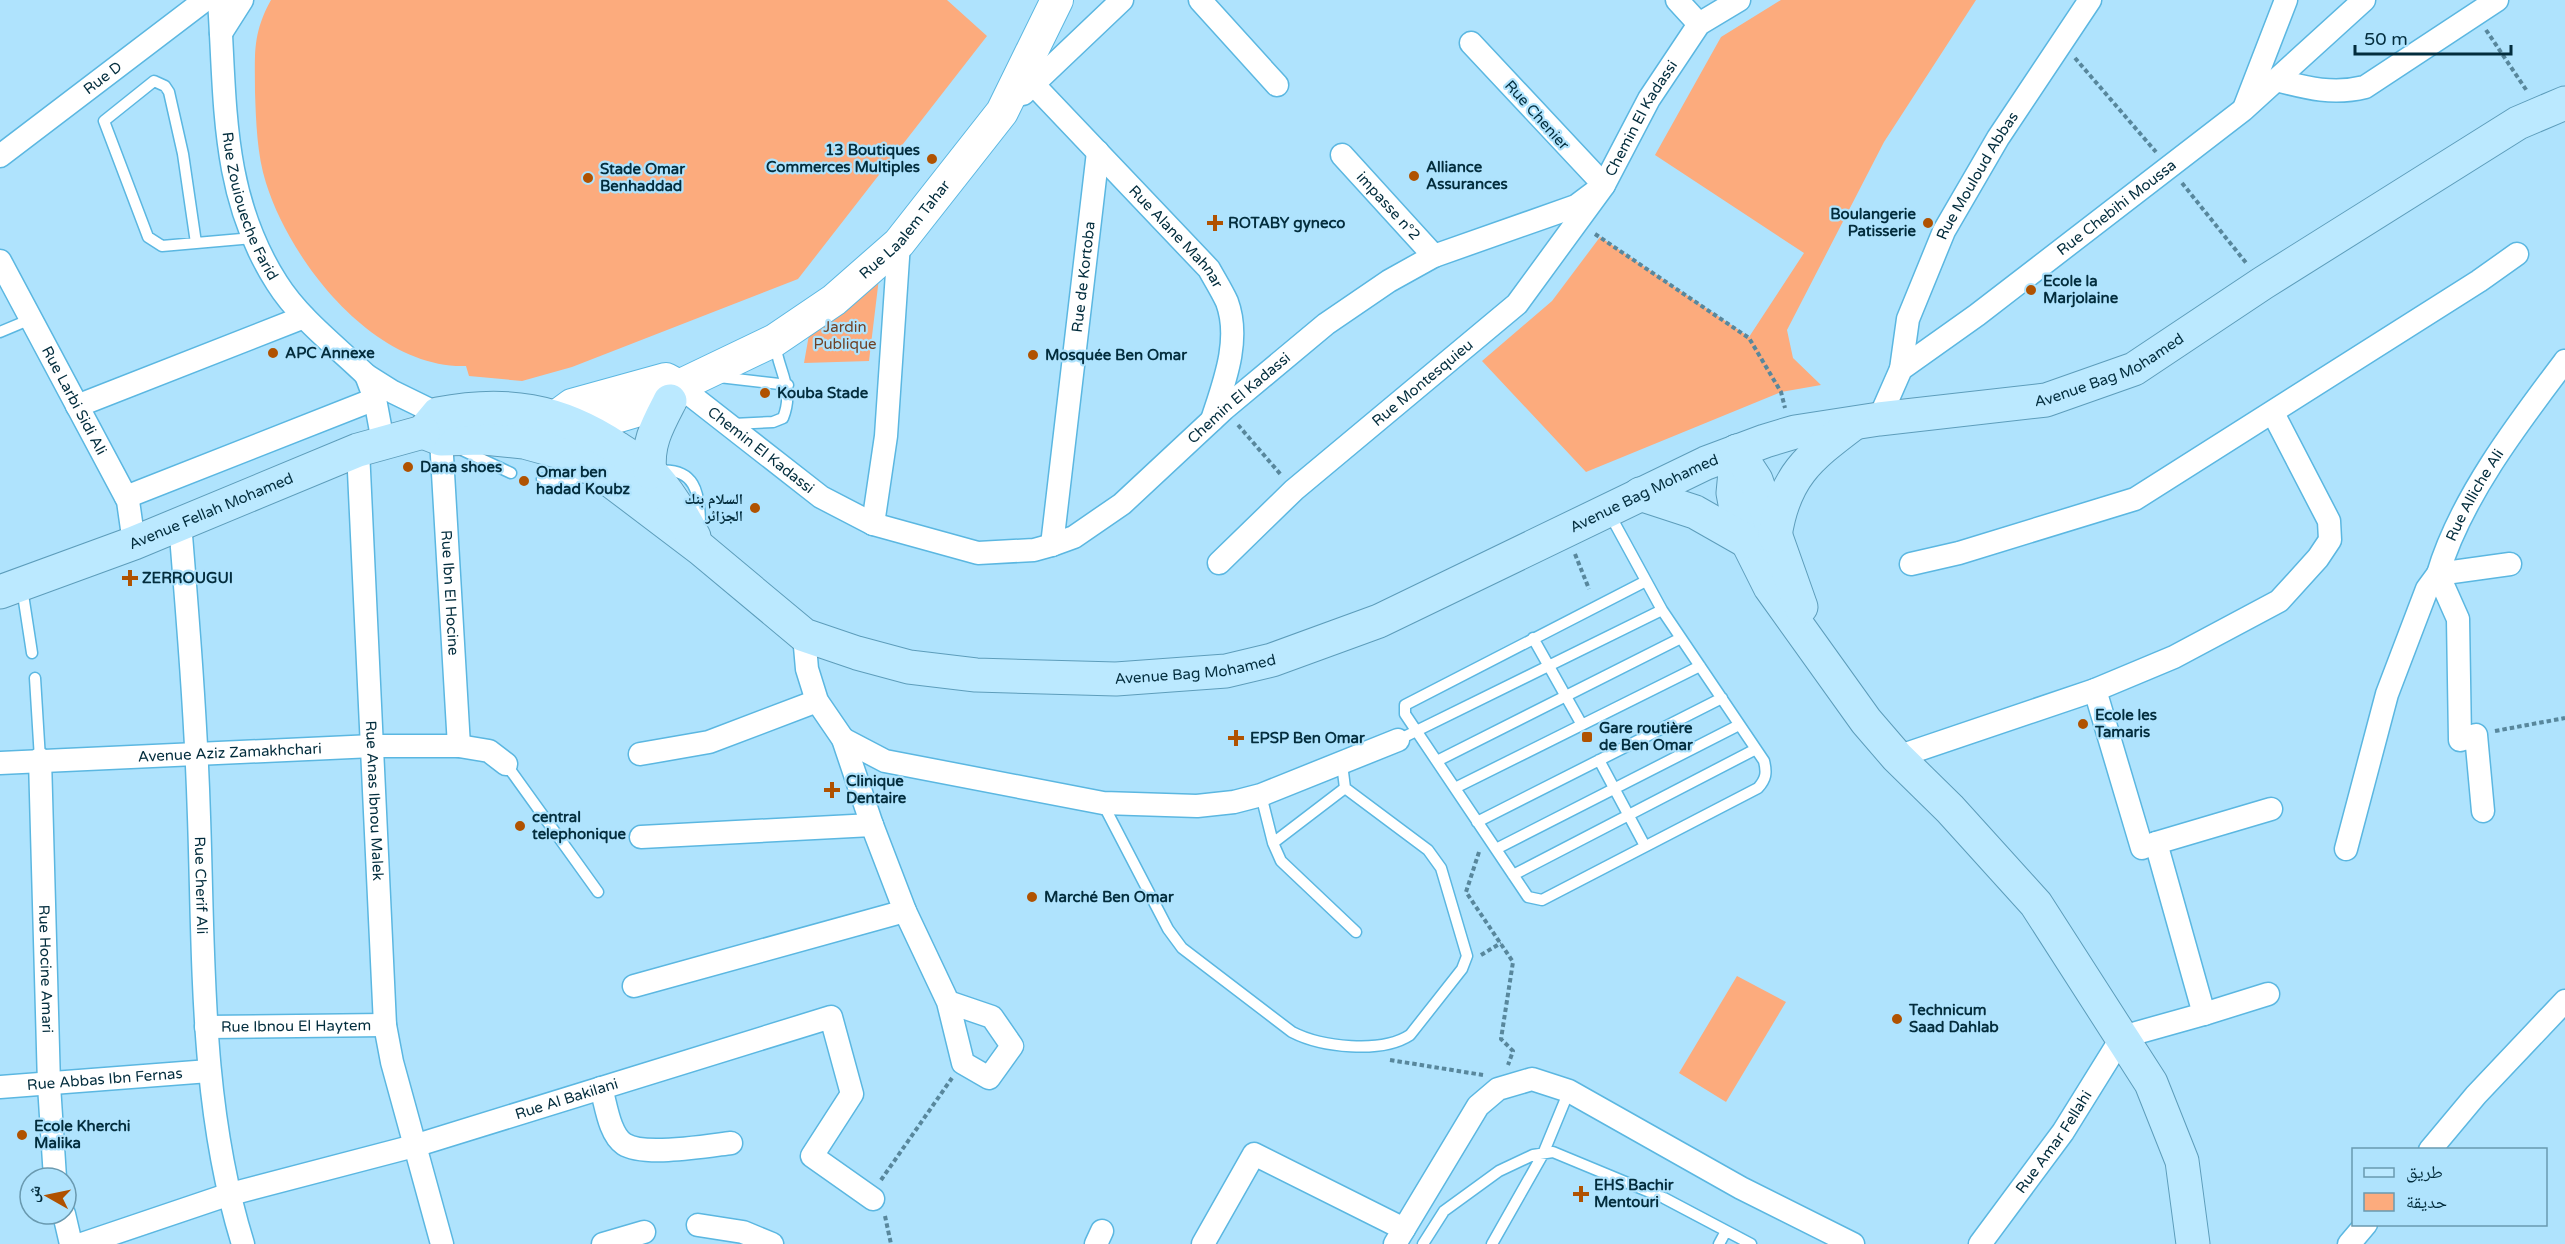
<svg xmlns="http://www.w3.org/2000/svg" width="2565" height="1244" viewBox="0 0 2565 1244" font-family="'Varela Round','Noto Naskh Arabic',sans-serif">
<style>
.green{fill:#fcab7d}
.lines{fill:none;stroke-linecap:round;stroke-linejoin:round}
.service-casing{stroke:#5bb7e1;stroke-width:13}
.minor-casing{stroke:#5bb7e1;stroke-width:25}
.secondary-casing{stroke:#5bb7e1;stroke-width:34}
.primary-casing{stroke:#5d9dbb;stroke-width:35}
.path{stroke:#58879c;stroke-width:4;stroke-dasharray:4.5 3;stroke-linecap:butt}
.service{stroke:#fff;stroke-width:10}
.minor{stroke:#fff;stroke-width:22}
.secondary{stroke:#fff;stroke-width:32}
.primary{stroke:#bbe9ff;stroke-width:33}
.poi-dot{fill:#b05201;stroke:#afe3fd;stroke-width:2}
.labels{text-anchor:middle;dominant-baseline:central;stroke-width:4.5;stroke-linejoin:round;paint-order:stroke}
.street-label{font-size:15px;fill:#032d3d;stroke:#afe3fd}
.poi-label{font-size:15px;font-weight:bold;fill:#032d3d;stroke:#afe3fd;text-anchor:start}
.park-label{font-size:15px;fill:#6f4125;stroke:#afe3fd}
</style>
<rect width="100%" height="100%" fill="#afe3fd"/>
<!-- green -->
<path class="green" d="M271,0H947L987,36L798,279L572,367L522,381L469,376L466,366C375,369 291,263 266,183C257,155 256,122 255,92C255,55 252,34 271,0Z
M1781,0H1976L1884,142L1787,330L1793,358L1821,385L1781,392L1586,472L1482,361L1552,301L1600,237L1749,337L1804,253L1655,155L1721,37Z
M879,278L869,361L804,363L810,329Z
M1737,976L1786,1002L1726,1102L1679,1073Z"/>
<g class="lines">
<defs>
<path id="service" d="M196,243L183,154L169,92L165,86L154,81L104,121L148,237L162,246L253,238
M0,332L31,319
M719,377L788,385
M733,424L773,422L783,418C795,388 778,371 775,343
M460,449L511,473
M657,471C695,467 700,492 700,525
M542,479L562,481L589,476
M1646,581L1405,705V714L1528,897L1542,900L1758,788C1766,779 1767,773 1764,761L1662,610
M22,588L32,653
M1533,638L1582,725
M35,678L40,759
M1398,740L1662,610L1609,513
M1599,760L1645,846
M1437,761L1681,638
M506,764L598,892
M1455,788L1700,666
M1261,795L1273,843L1281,861L1356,932
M1103,804L1168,929L1182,948L1292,1032C1321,1047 1381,1054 1410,1035L1462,969L1467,956L1441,868L1428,850L1345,788L1342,764
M1477,822L1722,698
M1273,843L1345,788
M1496,849L1739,725
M1513,875L1756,749
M1423,1244L1444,1211L1499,1171L1533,1155L1553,1152L1664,1198L1751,1244
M1492,1244L1543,1154L1569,1091
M1719,1244L1726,1231"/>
<g id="minor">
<path id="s1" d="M219,0C226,101 220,194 277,283C299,318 336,346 366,375"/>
<path d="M1200,0L1277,85"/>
<path d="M1677,0L1699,24"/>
<path d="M221,33L242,0"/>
<path d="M2276,80C2307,88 2333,95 2365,87L2497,0"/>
<path id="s2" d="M1034,85L1209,269C1215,280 1222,291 1227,302C1241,340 1224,383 1212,420"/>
<path d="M1023,94L1122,0"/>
<path d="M2245,106L2286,0"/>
<path id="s3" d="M1342,155L1434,256"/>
<path id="s4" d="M0,156L205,0"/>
<path id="s5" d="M0,261L128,501L134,543"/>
<path id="s6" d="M1901,369L1908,319L1944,231L1998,138L2090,0"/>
<path id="s7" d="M679,386L821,497L873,524L978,553L1034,550L1052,545L1074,537L1122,504L1224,409L1326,324L1389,281L1434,256L1576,206L1604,185L1649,99L1699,24L1739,0"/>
<path d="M77,406L304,317"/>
<path id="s8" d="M1879,419L1901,369L1977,315L2243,110L2364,0"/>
<path id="s9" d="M441,439L459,746"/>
<path d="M383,442L375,399L366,375L393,392L438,414"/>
<path id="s10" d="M358,450L385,1025L392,1062L442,1244"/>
<path d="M126,497L375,399"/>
<path id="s11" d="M180,523C188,621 196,719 199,817C204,960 200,1106 243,1244"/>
<path d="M873,524L886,436L899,243"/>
<path id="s12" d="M1052,545L1098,152"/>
<path id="s13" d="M1219,563L1294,490L1517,304L1604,185L1471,43"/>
<path d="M1911,564L1959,553L2135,499L2479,281L2517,254"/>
<path id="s14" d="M2510,564L2438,574C2460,499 2518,423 2565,361"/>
<path d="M2438,574L2458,619L2460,740L2476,735L2483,811"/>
<path d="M804,635L807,669L817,701L843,739L872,825L905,911L948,1002L963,1063L989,1078L1012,1046L992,1017L948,1002"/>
<path d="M2095,690L2142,848L2156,843"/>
<path d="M843,739L885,761L1103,803L1197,806L1234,802L1261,795L1398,740"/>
<path d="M640,754L709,742L817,701"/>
<path d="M1897,757L2095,690L2174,657L2279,601L2318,558L2330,540L2329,521L2273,413"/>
<path id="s15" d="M40,759L49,1085L55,1178"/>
<path id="s16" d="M0,763L373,746H459L489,751L506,764"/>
<path d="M641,837L872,825"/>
<path d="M2346,849L2387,694L2427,589L2438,574"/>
<path d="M634,986L905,911"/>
<path d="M2204,1014L2268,994"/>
<path id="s17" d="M206,1027L385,1025"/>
<path id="s18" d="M0,1087L209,1071"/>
<path d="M601,1088C606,1104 609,1134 624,1144C644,1157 707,1146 731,1143"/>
<path d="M2430,1150L2476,1095L2565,1001"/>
<path d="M64,1214L71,1244"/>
<path d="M698,1225L743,1232L772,1244"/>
<path id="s19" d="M82,1244L227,1195L414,1146L831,1017L852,1094L812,1156L873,1199"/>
<path d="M603,1244L644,1232"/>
<path d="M1096,1244L1102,1231"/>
<path d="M1203,1244L1254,1154L1404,1229"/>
<path d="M1395,1244L1478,1106L1498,1089L1532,1079L1569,1091L1741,1188L1853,1244"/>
<path id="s20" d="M1980,1244L2063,1132L2122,1037L2204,1014L2156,843L2271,809"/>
<path d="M2349,1244L2366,1224"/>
</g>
<g id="secondary">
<path id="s21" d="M679,386L775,340L834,300L899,243L1002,112L1057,0"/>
<path d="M544,439L557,416L572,405L666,379L679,386"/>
<path d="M571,442L582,427L670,401L679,386"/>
</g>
<g id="primary">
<path id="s22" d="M423,432L441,439L484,438L524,442L564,453L602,474L701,549L804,635L857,653L909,667L976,675L1116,679L1226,671L1272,660L1379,621L1706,463L1765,441L1795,432L1879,419L2046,400L2134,369L2263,283L2518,123L2565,103"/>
<path d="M423,432L438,414C505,401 559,409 617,448C628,455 641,463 650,472C668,490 682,515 694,537"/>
<path d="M1737,451L1733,493L1739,525L1770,587L1866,721L1897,757L1950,809L2036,904L2151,1083L2182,1161L2193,1244"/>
<path d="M1737,451L1756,480L1801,607"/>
<path d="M650,472C646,445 658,424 670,401"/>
<path d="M1640,494L1695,512L1746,541"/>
<path d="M1775,536C1784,477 1808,458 1853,424"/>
<path id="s23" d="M0,592L134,543L358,450L423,432"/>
</g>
</defs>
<!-- service casing -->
<use href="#service" class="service-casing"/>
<!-- minor casing -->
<use href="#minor" class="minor-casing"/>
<!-- secondary casing -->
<use href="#secondary" class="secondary-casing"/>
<!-- primary casing -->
<use href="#primary" class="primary-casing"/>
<!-- path -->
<path class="path" d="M2486,30L2527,91
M2075,58L2156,152
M2182,183L2247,264
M1595,234L1749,338L1781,392L1785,408
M1238,425L1282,476
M1575,554L1589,589
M2495,731L2565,718
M1479,852L1466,892L1513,962L1501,1039L1513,1051L1508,1065
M1481,955L1501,943
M1390,1060L1483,1075
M881,1180L952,1078
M885,1216L891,1244"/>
<!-- service -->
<use href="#service" class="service"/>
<!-- minor -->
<use href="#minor" class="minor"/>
<!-- secondary -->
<use href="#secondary" class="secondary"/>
<!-- primary -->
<use href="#primary" class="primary"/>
</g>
<!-- markers -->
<g class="poi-dot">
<circle cx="932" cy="159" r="6"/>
<circle cx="1414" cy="176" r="6"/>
<circle cx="588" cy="178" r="6"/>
<path d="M1212 214h6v6h6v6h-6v6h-6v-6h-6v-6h6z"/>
<circle cx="1928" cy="223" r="6"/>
<circle cx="2031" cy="290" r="6"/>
<circle cx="273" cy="353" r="6"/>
<circle cx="1033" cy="355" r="6"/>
<circle cx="765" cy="393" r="6"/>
<circle cx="408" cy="467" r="6"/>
<circle cx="524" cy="481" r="6"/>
<circle cx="755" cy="508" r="6"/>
<path d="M127 569h6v6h6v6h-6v6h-6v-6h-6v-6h6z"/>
<circle cx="2083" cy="724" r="6"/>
<rect x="1581" y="731" width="12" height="12" rx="3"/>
<path d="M1233 729h6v6h6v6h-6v6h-6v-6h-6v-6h6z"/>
<path d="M829 781h6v6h6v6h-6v6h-6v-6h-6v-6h6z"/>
<circle cx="520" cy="826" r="6"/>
<circle cx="1032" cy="897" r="6"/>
<circle cx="1897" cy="1019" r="6"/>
<circle cx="22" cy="1135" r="6"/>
<path d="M1578 1185h6v6h6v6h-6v6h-6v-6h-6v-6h6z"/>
</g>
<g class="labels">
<!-- street labels -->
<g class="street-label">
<text stroke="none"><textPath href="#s4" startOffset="129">Rue D</textPath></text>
<text transform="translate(1537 115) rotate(48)">Rue Chenier</text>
<text stroke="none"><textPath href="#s7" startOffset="1166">Chemin El Kadassi</textPath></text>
<text stroke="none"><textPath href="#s6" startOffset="210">Rue Mouloud Abbas</textPath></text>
<text stroke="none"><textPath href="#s1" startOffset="210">Rue Zouioueche Farid</textPath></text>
<text stroke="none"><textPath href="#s3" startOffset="69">impasse n°2</textPath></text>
<text stroke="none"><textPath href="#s8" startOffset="324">Rue Chebihi Moussa</textPath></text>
<text stroke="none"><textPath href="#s21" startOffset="278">Rue Laalem Tahar</textPath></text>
<text stroke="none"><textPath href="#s2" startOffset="208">Rue Alane Mahnar</textPath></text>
<text stroke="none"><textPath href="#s12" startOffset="270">Rue de Kortoba</textPath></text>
<text stroke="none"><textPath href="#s22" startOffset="1815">Avenue Bag Mohamed</textPath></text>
<text stroke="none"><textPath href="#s13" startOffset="272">Rue Montesquieu</textPath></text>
<text stroke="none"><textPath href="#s7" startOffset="662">Chemin El Kadassi</textPath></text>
<text stroke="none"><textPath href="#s5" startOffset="158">Rue Larbi Sidi Ali</textPath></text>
<text stroke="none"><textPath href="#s7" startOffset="104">Chemin El Kadassi</textPath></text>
<text stroke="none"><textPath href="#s22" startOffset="1329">Avenue Bag Mohamed</textPath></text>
<text stroke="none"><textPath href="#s14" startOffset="160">Rue Alliche Ali</textPath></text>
<text stroke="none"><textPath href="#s23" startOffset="226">Avenue Fellah Mohamed</textPath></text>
<text stroke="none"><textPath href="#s9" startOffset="154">Rue Ibn El Hocine</textPath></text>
<text stroke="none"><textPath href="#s22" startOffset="843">Avenue Bag Mohamed</textPath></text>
<text stroke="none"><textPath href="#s16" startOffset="230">Avenue Aziz Zamakhchari</textPath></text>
<text stroke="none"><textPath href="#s10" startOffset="351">Rue Anas Ibnou Malek</textPath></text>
<text stroke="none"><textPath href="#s11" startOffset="363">Rue Cherif Ali</textPath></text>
<text stroke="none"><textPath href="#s15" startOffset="210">Rue Hocine Amari</textPath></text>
<text stroke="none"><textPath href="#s17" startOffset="90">Rue Ibnou El Haytem</textPath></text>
<text stroke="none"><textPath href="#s18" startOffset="105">Rue Abbas Ibn Fernas</textPath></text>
<text stroke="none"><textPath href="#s19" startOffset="506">Rue Al Bakilani</textPath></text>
<text stroke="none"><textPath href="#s20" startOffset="126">Rue Amar Fellahi</textPath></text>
</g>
<!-- poi labels -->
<g class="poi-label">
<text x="920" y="150" text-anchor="end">13 Boutiques<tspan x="920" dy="17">Commerces Multiples</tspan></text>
<text x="1426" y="167">Alliance<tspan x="1426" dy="17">Assurances</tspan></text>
<text x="600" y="169">Stade Omar<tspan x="600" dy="17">Benhaddad</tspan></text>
<text x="1916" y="214" text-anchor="end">Boulangerie<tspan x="1916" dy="17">Patisserie</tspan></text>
<text x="1228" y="223">ROTABY gyneco</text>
<text x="2043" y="281">Ecole la<tspan x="2043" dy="17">Marjolaine</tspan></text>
<text x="285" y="353">APC Annexe</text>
<text x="1045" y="355">Mosquée Ben Omar</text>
<text x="777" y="393">Kouba Stade</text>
<text x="420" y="467">Dana shoes</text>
<text x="536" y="472">Omar ben<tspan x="536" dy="17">hadad Koubz</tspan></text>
<text x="743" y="499" text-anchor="end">السلام بنك<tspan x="743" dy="17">الجزائر</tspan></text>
<text x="142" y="578">ZERROUGUI</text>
<text x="2095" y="715">Ecole les<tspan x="2095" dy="17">Tamaris</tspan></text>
<text x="1599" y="728">Gare routière<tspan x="1599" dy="17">de Ben Omar</tspan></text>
<text x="1250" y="738">EPSP Ben Omar</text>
<text x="846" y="781">Clinique<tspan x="846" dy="17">Dentaire</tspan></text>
<text x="532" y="817">central<tspan x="532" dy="17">telephonique</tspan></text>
<text x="1044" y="897">Marché Ben Omar</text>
<text x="1909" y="1010">Technicum<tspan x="1909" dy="17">Saad Dahlab</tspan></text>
<text x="34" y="1126">Ecole Kherchi<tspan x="34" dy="17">Malika</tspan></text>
<text x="1594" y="1185">EHS Bachir<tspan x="1594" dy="17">Mentouri</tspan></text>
</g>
<!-- park labels -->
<g class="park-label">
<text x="845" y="327">Jardin<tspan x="845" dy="17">Publique</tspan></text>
</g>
</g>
<!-- legend -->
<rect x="2352" y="1148" width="195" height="78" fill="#afe3fd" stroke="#6a9ab0" stroke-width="1.5"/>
<rect x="2364" y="1168" width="30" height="9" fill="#bbe9ff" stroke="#6a9ab0" stroke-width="1.5"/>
<text x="2406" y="1178" font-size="18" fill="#032d3d">طريق</text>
<rect x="2364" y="1193" width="30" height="18" fill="#fcab7d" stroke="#6a9ab0" stroke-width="1.5"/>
<text x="2406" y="1208" font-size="18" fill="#032d3d">حديقة</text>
<!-- north arrow -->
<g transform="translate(48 1196) rotate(279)"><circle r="28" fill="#afe3fd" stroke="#6a9ab0" stroke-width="1.5"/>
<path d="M0-4.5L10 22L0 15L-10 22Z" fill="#b05201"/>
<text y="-9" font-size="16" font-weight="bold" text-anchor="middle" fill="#032d3d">ش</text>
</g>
<!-- scale -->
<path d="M2355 45v9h156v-9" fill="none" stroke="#032d3d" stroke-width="3"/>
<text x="2364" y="45" font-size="18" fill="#032d3d" stroke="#afe3fd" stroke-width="4.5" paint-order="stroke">50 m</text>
</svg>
